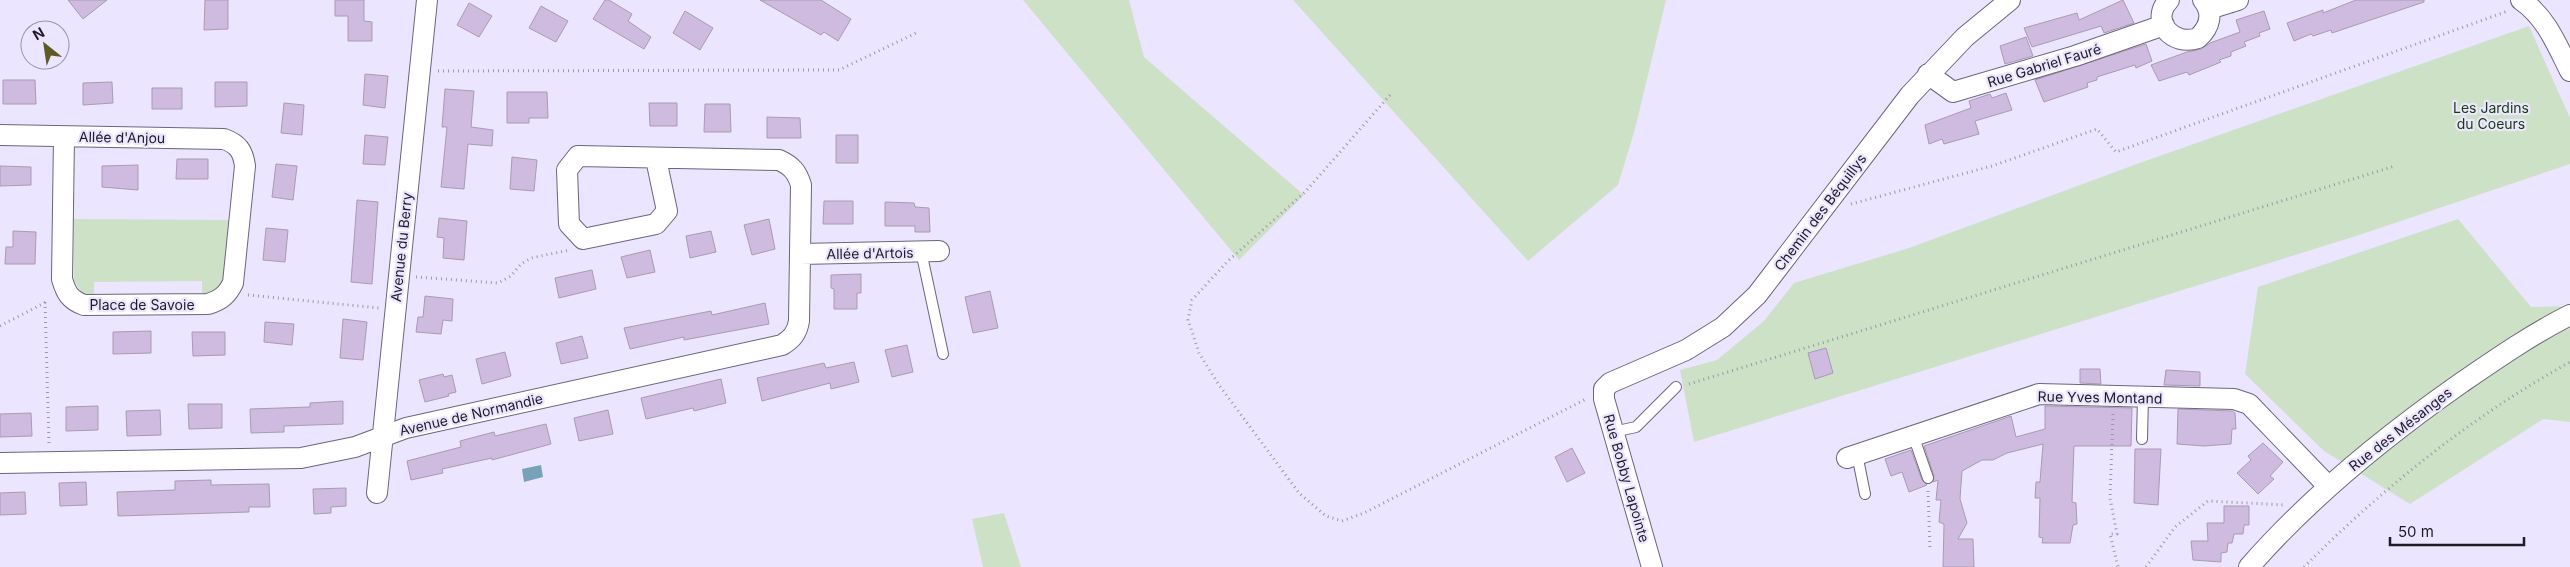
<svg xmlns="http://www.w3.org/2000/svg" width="2570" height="567" viewBox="0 0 2570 567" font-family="Inter,sans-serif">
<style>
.green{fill:#cde1c7}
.water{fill:#77a2b8}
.building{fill:#cfbae0;stroke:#a89bb2}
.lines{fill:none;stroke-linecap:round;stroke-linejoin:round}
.service-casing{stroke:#6c657c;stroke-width:12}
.minor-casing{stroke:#6c657c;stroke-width:22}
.path{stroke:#9c97aa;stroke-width:3;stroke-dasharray:1 4;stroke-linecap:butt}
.service{stroke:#fff;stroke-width:10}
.minor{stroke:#fff;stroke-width:20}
.labels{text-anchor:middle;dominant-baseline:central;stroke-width:4.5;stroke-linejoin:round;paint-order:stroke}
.street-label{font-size:14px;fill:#1f1c25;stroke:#ece5ff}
.park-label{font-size:14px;fill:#173b09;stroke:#ece5ff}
</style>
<rect width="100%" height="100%" fill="#ece5ff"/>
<!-- green -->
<path class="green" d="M1023,0H1129L1144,57L1304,195L1239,260Z
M1293,0H1666L1635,129L1618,185L1528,261Z
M2529,26L2570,118V164L2356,236L1694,442L1680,370L1717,360L1764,321L1794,283L1909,248L2134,165Z
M74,219L229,220L224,278L219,288L202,297V281L94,282V299L82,294L74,280Z
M2458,219L2531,307L2570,306V422L2543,419L2410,504L2324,451L2245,374L2258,287Z
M1004,513L1021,567H983L972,519Z"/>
<!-- water -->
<path class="water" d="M541,465L543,477L524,482L522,469Z"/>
<!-- building -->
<path class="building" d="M68,0H107L83,19Z
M205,0H228V29L204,30Z
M335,0H364V21L372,22V41H348V16H335Z
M605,0H609L632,14L628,21L651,37L644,49L593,19Z
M760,0H821L851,19L838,41L824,32L821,35Z
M2123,0L2134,23L2104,33L2101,26L2032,47L2024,28L2077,13L2079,20Z
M2356,0H2424V2L2332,33L2331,30L2313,36L2311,34L2294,41L2287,23L2323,10V13Z
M469,3L492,16L479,37L457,25Z
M541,6L568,21L556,42L529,28Z
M685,11L713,28L700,50L673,33Z
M2264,11L2270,29L2259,33L2260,36L2244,42L2246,46L2231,52V56L2219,60L2221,62L2189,75L2187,72L2159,81L2151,65L2187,52L2201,49L2210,43L2240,32L2236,20Z
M2026,37L2033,56L2005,64L2000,46Z
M2146,44L2152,61L2136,68L2135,65L2097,77V80L2087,83L2088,87L2044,102L2035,80Z
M365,74L388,76L385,108L363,105Z
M3,80H35L36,104H3Z
M112,82L113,103L83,105V83Z
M215,82H247V106L215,107Z
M152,88H182V109H152Z
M445,89L474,91L471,127L493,130L492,146L468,144L464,189L441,187L447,127H442Z
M507,92H547L548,118H529V123H507Z
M2006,93L2012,110L1975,121L1979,134L1944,144L1942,139L1929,144L1925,125L1971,108L1969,101L1990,94L1992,98Z
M284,103L304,105L302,135L281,133Z
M649,103H677V126H650Z
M705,104H730L731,132H704Z
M767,117L800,118L801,138H767Z
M365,135L388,137L385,165L363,164Z
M836,135H858V163H836Z
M512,157L537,160L534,191L510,189Z
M177,159H208V179H176Z
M276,164L297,166L293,200L272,197Z
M138,165V190L102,187V166Z
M0,166L31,167V185L0,186Z
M357,200L378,202L372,284L351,282Z
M824,201H853V224H823Z
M885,202L914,203L915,207L929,208L930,232H915V226H885Z
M439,218L467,221L464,260L443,258L444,238L437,237Z
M769,219L775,249L752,255L744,225Z
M266,228L288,230L285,262L263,260Z
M13,231L36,232L35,264H5L6,247H13Z
M711,231L716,252L690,258L686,236Z
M650,250L655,272L627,278L621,257Z
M592,270L596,289L559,298L555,278Z
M861,274V293H857V309H834V289L831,288V275Z
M990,291L998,328L973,333L965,297Z
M425,296L453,299L452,321L443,320L441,334L416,332L418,317H423Z
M765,303L769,324L684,340V337L630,349L624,328L711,311L712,315Z
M343,319L367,322L363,360L340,358Z
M265,322L294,324L292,345L264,342Z
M151,331V353L113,354V332Z
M192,332H225V355L193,356Z
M582,336L588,358L561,364L556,343Z
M907,345L913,372L892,377L885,350Z
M1826,348L1833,373L1815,379L1808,353Z
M505,352L511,376L482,384L476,359Z
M854,362L859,382L831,389L830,383L762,401L757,378L824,363L826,368Z
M2080,369H2100L2101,384L2080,383Z
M2166,370L2200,372V386L2164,385Z
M443,374L444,377L452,375L456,392L448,394L449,396L425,402L419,380Z
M721,379L726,403L694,411L693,408L646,419L641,398Z
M343,401V424L284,426V432L251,433L250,409L310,407V403Z
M188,404H222V428L189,429Z
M98,406V430L66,431V407Z
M2045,406L2132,408L2131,446H2074L2072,502L2076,503L2077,524L2073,525L2070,543H2042L2043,538L2039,537L2040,498H2035L2036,482H2040L2043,444L2007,453L1993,460H1982L1962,471L1960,499L1967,523L1958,539H1973L1974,567H1943L1944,524L1939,522L1941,500H1936L1938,480L1933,482L1934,476L1924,446L2011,416L2016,437L2045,429Z
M2178,409L2232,411L2235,413L2236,429H2232L2231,444L2204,446L2177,444Z
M160,410L161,435L127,436L126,411Z
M608,410L613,434L579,441L574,418Z
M31,413L32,436L0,437V414Z
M546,424L551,444L492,460V458L442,469L443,473L411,480L407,461L461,447L460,441L494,432L495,436Z
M2263,443L2283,462L2270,476L2274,479L2258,494L2237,473L2251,460L2248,456Z
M1572,448L1585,473L1567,482L1555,457Z
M2135,449H2161L2158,505L2134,503Z
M1911,450L1922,480L1927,485L1909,492L1902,472L1891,476L1885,459Z
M211,480V485L269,484L270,507H249V512L118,516L117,492L175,490V481Z
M86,482L87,505L60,506L59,483Z
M346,488V506L331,507V513L314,514L313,489Z
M25,492L26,514L0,515V493Z
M2224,506H2249V525H2244L2243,534H2234L2232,543H2228L2227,552L2221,553V562L2193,560L2191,541H2208L2207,523H2224Z"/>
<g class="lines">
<defs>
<path id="service" d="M921,251L943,354
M1613,432L1636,427L1676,387
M1913,435L1928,478
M2142,439L2143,397
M1857,454L1865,494"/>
<path id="minor" d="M2169,0C2149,21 2173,47 2198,38C2210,27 2214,13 2203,0
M2521,0C2546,17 2557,45 2570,71
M2209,9L2238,0
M1928,74L1953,92L2075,56L2164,25
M0,135L224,139C238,144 243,151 245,166L233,283C227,295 221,300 208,304L84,305C70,300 66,293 62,279L64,137
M800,254L939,251
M1847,458L2039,394L2234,399L2249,404L2328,486
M0,463L301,458L355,447L406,428L782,345C792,339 797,333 799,321L801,185C797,172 792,166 779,160L578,156L567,170L569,224L583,239L656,224L667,211L656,159
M377,493L427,0
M1652,567L1604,399V389L1610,383L1686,350L1723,327L1757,295L1910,95L1965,37L2010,0
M2249,567C2311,496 2384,437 2461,383C2496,359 2532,334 2570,315"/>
</defs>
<!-- service casing -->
<use href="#service" class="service-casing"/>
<!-- minor casing -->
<use href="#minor" class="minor-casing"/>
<!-- path -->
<path class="path" d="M438,71L839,70L916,33
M1390,95L1305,192L1227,262L1192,300L1188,320L1199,353L1219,385L1299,493L1326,516L1342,521L1364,513L1586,399
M1851,204L1992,166L2097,129L2116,152L2508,11
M416,277L498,283L511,276L521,264L531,258L570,250
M248,295L379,308
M45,302L49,444
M0,326L46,302
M1689,384L2395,166
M2113,414L2110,498L2117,534H2110L2118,567
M1928,491L1930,550
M2146,567L2175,527L2208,501L2284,505
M2304,567C2384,487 2471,417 2570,362"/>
<!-- service -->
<use href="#service" class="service"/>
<!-- minor -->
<use href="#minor" class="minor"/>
</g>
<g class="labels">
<!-- street labels -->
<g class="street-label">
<text transform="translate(2044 65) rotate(-17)">Rue Gabriel Fauré</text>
<text transform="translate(122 137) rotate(1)">Allée d'Anjou</text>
<text transform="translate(1820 212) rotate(-53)">Chemin des Béquillys</text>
<text transform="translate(401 247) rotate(-84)">Avenue du Berry</text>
<text transform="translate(870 253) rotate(-1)">Allée d'Artois</text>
<text x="142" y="304">Place de Savoie</text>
<text transform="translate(2100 397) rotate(1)">Rue Yves Montand</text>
<text transform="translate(471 414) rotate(-13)">Avenue de Normandie</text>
<text transform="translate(2400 429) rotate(-38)">Rue des Mésanges</text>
<text transform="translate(1627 478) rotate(74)">Rue Bobby Lapointe</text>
</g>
<!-- park labels -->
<g class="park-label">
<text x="2491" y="107">Les Jardins<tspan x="2491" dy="16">du Coeurs</tspan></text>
</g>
</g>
<!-- north arrow -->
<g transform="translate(45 45) rotate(330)"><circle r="24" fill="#ece5ff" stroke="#9a95a8"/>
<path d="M0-4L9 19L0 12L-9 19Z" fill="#5e5a27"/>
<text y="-8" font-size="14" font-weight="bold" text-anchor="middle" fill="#1f1c25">N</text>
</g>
<!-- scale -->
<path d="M2390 537v8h134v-8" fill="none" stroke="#1f1c25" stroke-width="2.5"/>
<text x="2398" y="537" font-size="15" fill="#1f1c25" stroke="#ece5ff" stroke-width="4" paint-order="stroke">50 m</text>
</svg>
